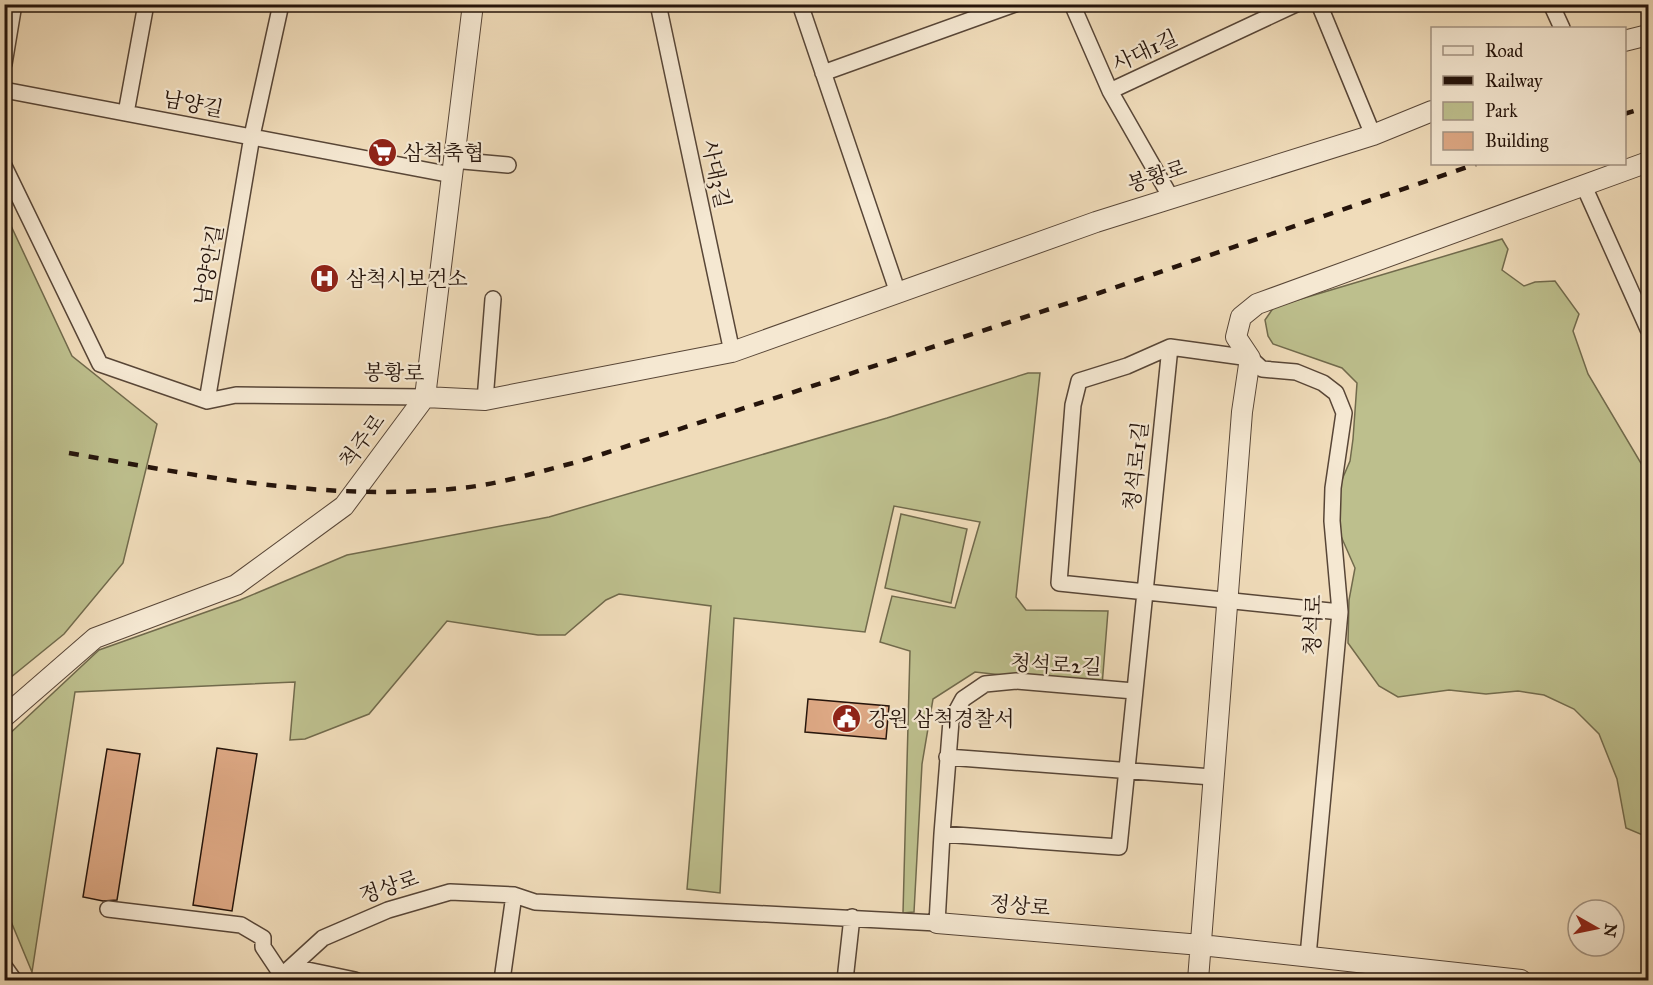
<svg xmlns="http://www.w3.org/2000/svg" width="1653" height="985" viewBox="0 0 1653 985" font-family="'IM FELL Great Primer','Noto Serif KR',serif">
<style>
.green{fill:#bdbf8d;stroke:#716a4c;stroke-width:1.5}
.building{fill:#dda884;stroke:#25140b;stroke-width:1.5}
.lines{fill:none;stroke-linecap:round;stroke-linejoin:round}
.minor-casing{stroke:#584637;stroke-width:18}
.tertiary-casing{stroke:#584637;stroke-width:22}
.minor{stroke:#f5e8d2;stroke-width:15}
.tertiary{stroke:#f5e8d2;stroke-width:20}
.rail{stroke:#25140b;stroke-width:4.5;stroke-dasharray:10 10;stroke-linecap:butt}
.labels{text-anchor:middle;dominant-baseline:central;stroke-width:4.5;stroke-linejoin:round;paint-order:stroke}
.street-label{font-size:21px;fill:#25140b;stroke:#f5e8d2}
.poi-label{font-size:21px;fill:#25140b;stroke:#f5e8d2;text-anchor:start}
</style>
<rect width="100%" height="100%" fill="#f0dcba"/>
<filter id="stains"><feTurbulence type="fractalNoise" baseFrequency=".00333" numOctaves="4"/><feColorMatrix values="0 0 0 0 .2 0 0 0 0 .09 0 0 0 0 .02 0 0 0 .5 -.17"/></filter>
<radialGradient id="worn" r=".72"><stop offset=".6" stop-color="#630" stop-opacity="0"/><stop offset="1" stop-color="#630" stop-opacity=".3"/></radialGradient>
<!-- green -->
<path class="green" d="M5,213L72,356L157,424L123,563L64,634L5,682Z
M1502,239L1508,249L1502,270L1524,286L1535,282L1555,281L1579,314L1573,331L1588,374L1648,475V835L1645,836L1626,828L1617,779L1599,734L1574,709L1544,695L1518,691L1486,694L1449,690L1398,697L1379,686L1348,643L1349,600L1355,568L1336,525L1341,482L1350,461L1353,439L1357,383L1342,368L1273,344L1268,336L1265,320L1274,307Z
M1028,373H1040L1016,597L1026,610L1108,611L1102,686L975,672L933,699L922,764L914,912L903,913L910,651L880,642L892,596L955,608L980,522L894,506L865,632L734,618L720,893L687,889L711,606L619,594L606,600L565,635H538L447,621L369,714L305,739L290,740L295,682L75,692L32,972L5,907V738L99,650L240,600L347,555L549,517L887,418Z
M901,514L967,529L951,603L885,588Z"/>
<!-- building -->
<path class="building" d="M808,699L889,706L886,739L805,732Z
M217,748L257,754L232,911L193,905Z
M107,749L140,754L117,900L103,901L83,897Z"/>
<g class="lines">
<defs>
<path id="minor" d="M658,4L732,352
M800,4L898,293
M1072,4L1110,91L1170,196
M1319,4L1373,135
M1551,4L1562,28
M4,64L14,4
M823,73L1015,4
M4,90L452,175
M1110,91L1296,4
M126,113L146,4
M452,160L508,165
M4,166L100,364L207,401L236,395L425,397
M1583,184L1648,329
M485,400L493,299
M207,401L252,136L281,4
M947,757L1212,777
M942,834L951,721L963,699L985,684L1016,681L1134,691
M108,909L241,925L263,938V947L283,977
M1308,956L1340,612L1332,521L1333,488L1344,413L1336,393L1323,383L1296,372L1262,369L1250,358L1170,347L1127,366L1079,381L1073,405L1059,583L1340,612
M4,966L14,980
M293,967L355,980
M277,980L323,938L388,910L450,892L514,895L535,902L937,923L942,834L1119,847L1170,347
M502,980L514,895
M845,980L852,917"/>
<path id="tertiary" d="M1624,41L1648,35
M425,397L485,400L732,352L1096,222L1373,135L1432,111
M4,717L95,638L236,585L344,506L425,397L473,4
M937,923L1201,945L1521,980
M1198,980L1242,412L1250,358L1236,337L1241,317L1257,304L1648,162"/>
</defs>
<!-- minor casing -->
<use href="#minor" class="minor-casing"/>
<!-- tertiary casing -->
<use href="#tertiary" class="tertiary-casing"/>
<!-- minor -->
<use href="#minor" class="minor"/>
<!-- tertiary -->
<use href="#tertiary" class="tertiary"/>
<!-- rail -->
<path class="rail" d="M1624,114L1648,107
M69,453C198,476 329,502 461,488C501,484 541,471 581,461L1099,293L1476,164"/>
</g>
<!-- icons -->
<defs>
<symbol id="supermarket-disc" viewBox="-11 -11 22 22"><circle r="9.5" fill="#8f2418" stroke="#f5e8d2"/><path d="M-6-5.5h2.5l.6 2H6L4.5 2H-2.5L-4.4-4H-6ZM-1.5 3.2a1.3 1.3 0 1 0 .1 0ZM3 3.2a1.3 1.3 0 1 0 .1 0Z" fill="#fff"/></symbol>
<symbol id="hospital-disc" viewBox="-11 -11 22 22"><circle r="9.5" fill="#8f2418" stroke="#f5e8d2"/><path d="M-5-5h3v3.5h4V-5h3V5h-3V1.5h-4V5h-3Z" fill="#fff"/></symbol>
<symbol id="civic-disc" viewBox="-11 -11 22 22"><circle r="9.5" fill="#8f2418" stroke="#f5e8d2"/><path d="M-.6-6.5H3V-4.5H.6V-3L4-1V1h2V6H-6V1h2V-1L-.6-3ZM-1.2 2.5V6h2.4V2.5Z" fill="#fff"/></symbol>
</defs>
<g fill-rule="evenodd">
<use href="#supermarket-disc" x="366" y="136" width="33" height="33"/>
<use href="#hospital-disc" x="308" y="262" width="33" height="33"/>
<use href="#civic-disc" x="830" y="702" width="33" height="33"/>
</g>
<g class="labels">
<!-- street labels -->
<g class="street-label">
<text transform="translate(1145 51) rotate(-25)">사대1길</text>
<text transform="translate(193 104) rotate(11)">남양길</text>
<text transform="translate(716 174) rotate(78)">사대3길</text>
<text transform="translate(1157 176) rotate(-18)">봉황로</text>
<text transform="translate(209 265) rotate(-80)">남양안길</text>
<text transform="translate(394 373) rotate(1)">봉황로</text>
<text transform="translate(362 441) rotate(-54)">척주로</text>
<text transform="translate(1136 466) rotate(-84)">청석로1길</text>
<text transform="translate(1313 625) rotate(-88)">청석로</text>
<text transform="translate(1056 665) rotate(3)">청석로2길</text>
<text transform="translate(389 887) rotate(-19)">정상로</text>
<text transform="translate(1020 906) rotate(5)">정상로</text>
</g>
<!-- poi labels -->
<g class="poi-label">
<text x="403" y="153">삼척축협</text>
<text x="346" y="279">삼척시보건소</text>
<text x="868" y="719">강원 삼척경찰서</text>
</g>
</g>
<!-- margin -->
<rect width="1653" height="985" fill="none" stroke="#f0dcba" stroke-width="24"/>
<rect x="6" y="6" width="1641" height="973" fill="none" stroke="#25140b" stroke-width="3"/>
<rect x="12" y="12" width="1629" height="961" fill="none" stroke="#25140b" stroke-width="1.5"/>
<!-- legend -->
<rect x="1431" y="27" width="195" height="138" fill="#f5e8d2" stroke="#a29382" stroke-width="1.5"/>
<rect x="1443" y="46" width="30" height="9" fill="#f5e8d2" stroke="#a29382" stroke-width="1.5"/>
<text x="1485" y="57" font-size="18" fill="#25140b">Road</text>
<rect x="1443" y="76" width="30" height="9" fill="#25140b" stroke="#a29382" stroke-width="1.5"/>
<text x="1485" y="87" font-size="18" fill="#25140b">Railway</text>
<rect x="1443" y="102" width="30" height="18" fill="#bdbf8d" stroke="#a29382" stroke-width="1.5"/>
<text x="1485" y="117" font-size="18" fill="#25140b">Park</text>
<rect x="1443" y="132" width="30" height="18" fill="#dda884" stroke="#a29382" stroke-width="1.5"/>
<text x="1485" y="147" font-size="18" fill="#25140b">Building</text>
<!-- north arrow -->
<g transform="translate(1596 928) rotate(99)"><circle r="28" fill="#f5e8d2" stroke="#a29382" stroke-width="1.5"/>
<path d="M0-4.5L10 22L0 15L-10 22Z" fill="#8f2418"/>
<text y="-9" font-size="16" font-weight="bold" text-anchor="middle" fill="#25140b">N</text>
</g>
<rect width="100%" height="100%" filter="url(#stains)"/>
<rect width="100%" height="100%" fill="url(#worn)"/>
</svg>
